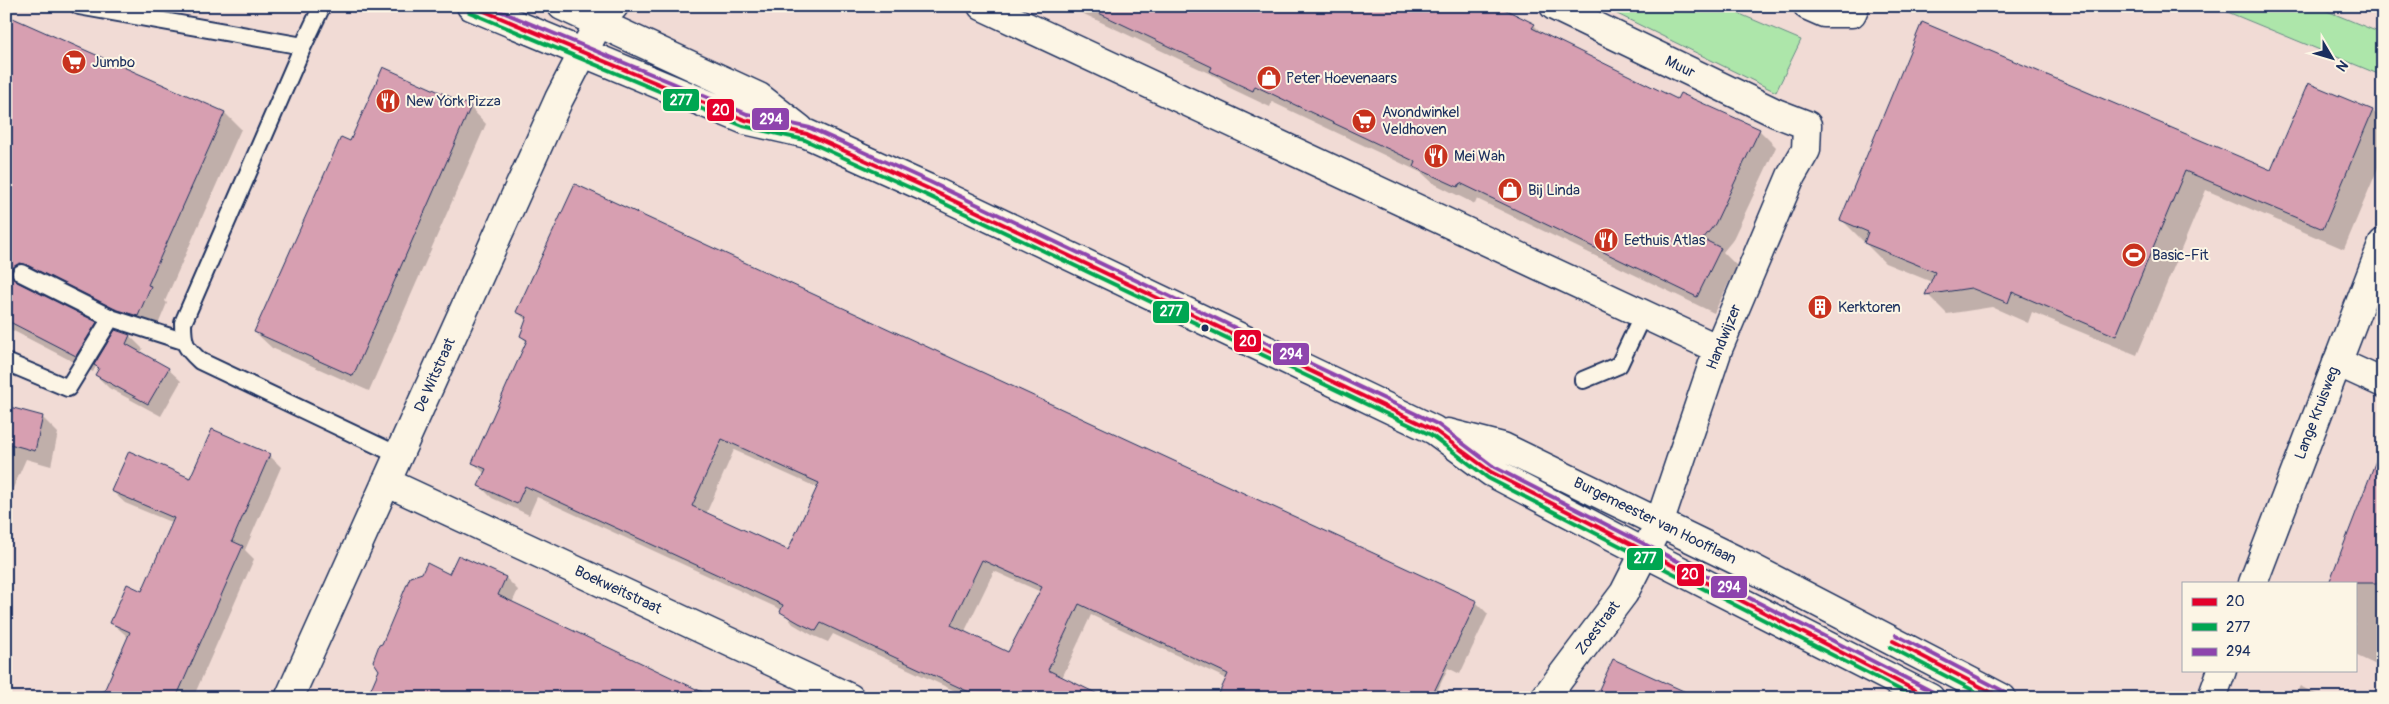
<svg xmlns="http://www.w3.org/2000/svg" width="2389" height="704" viewBox="0 0 2389 704" font-family="Pangolin,sans-serif">
<style>
.green{fill:#ade6aa;stroke:#648a84}
.shadow{fill:#0003;fill-rule:evenodd}
.building{fill:#d79fb1;stroke:#1b2f5e;fill-rule:evenodd}
.lines{fill:none;stroke-linecap:round;stroke-linejoin:round}
.service-casing{stroke:#1b2f5e;stroke-width:20}
.minor-casing{stroke:#1b2f5e;stroke-width:31}
.secondary-casing{stroke:#1b2f5e;stroke-width:31}
.service{stroke:#fcf5e5;stroke-width:16}
.minor{stroke:#fcf5e5;stroke-width:28}
.secondary{stroke:#fcf5e5;stroke-width:28}
.bus-1-casing{stroke:#fcf5e5;stroke-width:8}
.bus-2-casing{stroke:#fcf5e5;stroke-width:8}
.bus-3-casing{stroke:#fcf5e5;stroke-width:8}
.bus-1{stroke:#e4002b;stroke-width:4}
.bus-2{stroke:#00a651;stroke-width:4}
.bus-3{stroke:#8e44ad;stroke-width:4}
.bus-dot{fill:#1b2f5e;stroke:#fcf5e5;stroke-width:2}
.labels{text-anchor:middle;dominant-baseline:central;stroke-width:4;stroke-linejoin:round;paint-order:stroke}
.poi-label{font-size:15px;fill:#1b2f5e;stroke:#fcf5e5;text-anchor:start}
.street-label{font-size:15px;fill:#1b2f5e;stroke:#fcf5e5}
.line-badge{stroke:#fcf5e5;stroke-width:2}
.badge-label{font-size:14px;text-anchor:middle;font-weight:bold;fill:#fff}
</style>
<rect width="100%" height="100%" fill="#f1dbd5"/>
<filter id="ink" filterUnits="userSpaceOnUse"><feTurbulence type="fractalNoise" baseFrequency=".02" numOctaves="2"/><feDisplacementMap in="SourceGraphic" scale="10" xChannelSelector="R" yChannelSelector="G"/><feConvolveMatrix kernelMatrix="1 2 1 2 8 2 1 2 1" color-interpolation-filters="sRGB"/></filter>
<g filter="url(#ink)">
<!-- green -->
<path class="green" d="M1601,6H1721L1801,40L1776,92Z
M2213,6H2315L2383,34V76Z"/>
<!-- shadow -->
<path class="shadow" d="M1055,6H1064L1062,10Z
M1067,6H1494L1534,25L1543,34L1678,100L1759,130L1776,147L1732,241L1723,252L1737,266L1714,313L1477,199L1475,204L1433,183L1422,173L1272,102L1270,107L1228,87L1219,78Z
M7,17L225,113L241,129L165,301L167,303L155,332L28,285V289L96,323L112,339L130,336L143,349L140,354L168,369L181,381L161,416L109,388L96,375L99,369L96,366L93,372L6,327Z
M1923,23L2272,171L2309,85L2373,111L2383,121V156L2344,249L2206,190L2137,355L2032,312L2028,323L1992,307L1947,314L1927,294L1932,282L1885,263L1841,219Z
M470,107L486,124L369,391L272,348L255,332L350,143Z
M517,312L1476,602L1488,614L1460,674L1448,668L1434,698H1218L1227,679L1091,615L1062,678L1104,698H970L833,634L828,642L812,635L793,624L782,610L537,497L529,515L492,498L480,486L485,474L473,462L527,342L521,336L527,321ZM734,450L818,488L789,552L706,514ZM994,571L1041,592L1009,654L964,633Z
M6,408L42,417L58,433L51,466L26,459L6,504Z
M2383,448V668L2355,655V583H2330Z
M269,455L281,467L245,550L254,559L193,698H99L102,690L105,692L128,637L112,623L142,592L173,523L125,503L112,491L191,479Z
M458,557L506,578L518,590L512,603L715,698H545L450,575Z
M2300,686L2324,698H2294Z"/>
<!-- building -->
<path class="building" d="M1084,6H1498L1535,24L1532,28L1677,99L1680,93L1760,129L1715,224L1703,239L1721,248L1697,297L1460,183L1458,187L1414,167L1416,162L1255,86L1253,91L1210,71L1212,67Z
M6,15L225,112L148,285L151,286L138,316L115,309L25,264L20,263L12,268L11,274L17,282L97,322L76,356L6,320Z
M1922,22L2271,170L2308,83L2373,110L2323,229L2185,171L2116,336L2012,292L2008,303L1971,288L1925,295L1935,272L1864,243L1868,232L1840,220Z
M383,67L471,106L353,376L254,332L341,137L350,141Z
M575,184L1477,601L1431,698H1217L1228,674L1079,604L1048,670L1106,698H982L821,623L816,631L799,623L780,612L783,605L525,486L517,504L478,486L486,469L472,463L527,340L520,336L527,317L516,312ZM722,439L819,483L788,550L692,506ZM982,560L1042,587L1008,652L951,625Z
M115,330L130,335L126,344L169,368L148,404L95,375L99,368L94,365Z
M6,406L43,416L35,451L6,443Z
M212,429L270,454L232,541L243,546L176,698H101L130,632L110,623L127,584L142,591L174,518L111,491L129,451L190,478Z
M2380,450H2383V583H2329Z
M458,555L506,577L498,595L715,698H367L379,670L373,661L379,645L382,644L410,577L422,573L427,563L449,574Z
M1613,659L1699,698H1595Z"/>
<g class="lines">
<defs>
<path id="service" d="M79,6L303,46L322,6
M303,46L183,323C183,344 185,347 200,361L398,455
M21,273L111,318L183,341
M6,362L68,388L111,318
M1583,380L1619,365L1643,314"/>
<path id="minor" d="M982,6L1718,349
M1808,6L1824,13H1852L1855,6
M2337,362L2383,383
M386,482L850,698
M2253,583L2383,243
M289,698L559,99L598,24L614,6
M1545,698L1624,593L1659,524L1718,349L1791,176L1806,150L1807,125L1776,113L1554,6
M2212,698L2222,670"/>
<path id="secondary" d="M471,6L745,120L807,134L927,188L1434,430L1491,472L1645,553L1930,698
M562,6L759,97L800,129
M1448,433L1503,447L1746,565L2002,698"/>
</defs>
<!-- service casing -->
<use href="#service" class="service-casing"/>
<!-- minor casing -->
<use href="#minor" class="minor-casing"/>
<!-- secondary casing -->
<use href="#secondary" class="secondary-casing"/>
<!-- service -->
<use href="#service" class="service"/>
<!-- minor -->
<use href="#minor" class="minor"/>
<!-- secondary -->
<use href="#secondary" class="secondary"/>
<defs>
<path id="bus-1" d="M472,6L745,120L807,134L927,188L1434,430L1491,472L1930,698
M1893,641L2002,698"/>
<path id="bus-2" d="M469,12L743,126L805,140L924,194L1431,435L1488,478L1916,698
M1890,647L1988,698"/>
<path id="bus-3" d="M488,6L747,114L810,128L930,182L1437,424L1494,467L1933,692
M1896,635L2005,692"/>
</defs>
<!-- bus-1 casing -->
<use href="#bus-1" class="bus-1-casing"/>
<!-- bus-2 casing -->
<use href="#bus-2" class="bus-2-casing"/>
<!-- bus-3 casing -->
<use href="#bus-3" class="bus-3-casing"/>
<!-- bus-1 -->
<use href="#bus-1" class="bus-1"/>
<!-- bus-2 -->
<use href="#bus-2" class="bus-2"/>
<!-- bus-3 -->
<use href="#bus-3" class="bus-3"/>
</g>
</g>
<!-- icons -->
<defs>
<symbol id="supermarket-disc" viewBox="-11 -11 22 22"><circle r="9.5" fill="#c8321e" stroke="#fcf5e5"/><path d="M-6-5.5h2.5l.6 2H6L4.5 2H-2.5L-4.4-4H-6ZM-1.5 3.2a1.3 1.3 0 1 0 .1 0ZM3 3.2a1.3 1.3 0 1 0 .1 0Z" fill="#fff"/></symbol>
<symbol id="shop-disc" viewBox="-11 -11 22 22"><circle r="9.5" fill="#c8321e" stroke="#fcf5e5"/><path d="M-5-2.5h2.3a2.7 3.5 0 0 1 5.4 0H5L5.5 6h-11ZM-1.5-2.5h3a1.5 2.3 0 0 0-3 0Z" fill="#fff"/></symbol>
<symbol id="restaurant-disc" viewBox="-11 -11 22 22"><circle r="9.5" fill="#c8321e" stroke="#fcf5e5"/><path d="M-5-6h1v4h1v-4h1v4h1v-4h1v5L-1.5 .5V6h-2V.5L-5-1ZM5-6V6H3V1.5H1.5Q1.5-4 5-6Z" fill="#fff"/></symbol>
<symbol id="stadium-disc" viewBox="-11 -11 22 22"><circle r="9.5" fill="#c8321e" stroke="#fcf5e5"/><path d="M0-5a6.5 5 0 1 0 0 10a6.5 5 0 1 0 0-10ZM-3.5-1.8h7v3.6h-7Z" fill="#fff"/></symbol>
<symbol id="building-disc" viewBox="-11 -11 22 22"><circle r="9.5" fill="#c8321e" stroke="#fcf5e5"/><path d="M-4-6H4V6H1V3H-1V6H-4ZM-2.5-4.3h1.7v1.8h-1.7ZM.8-4.3h1.7v1.8H.8ZM-2.5-1h1.7V.8h-1.7ZM.8-1h1.7V.8H.8Z" fill="#fff"/></symbol>
</defs>
<g fill-rule="evenodd">
<use href="#supermarket-disc" x="60" y="48" width="28" height="28"/>
<use href="#shop-disc" x="1255" y="64" width="28" height="28"/>
<use href="#restaurant-disc" x="374" y="87" width="28" height="28"/>
<use href="#supermarket-disc" x="1350" y="107" width="28" height="28"/>
<use href="#restaurant-disc" x="1422" y="142" width="28" height="28"/>
<use href="#shop-disc" x="1496" y="176" width="28" height="28"/>
<use href="#restaurant-disc" x="1592" y="226" width="28" height="28"/>
<use href="#stadium-disc" x="2120" y="241" width="28" height="28"/>
<use href="#building-disc" x="1806" y="293" width="28" height="28"/>
</g>
<!-- markers -->
<circle class="bus-dot" cx="1205" cy="328" r="4.5"/>
<g class="labels">
<!-- poi labels -->
<g class="poi-label">
<text x="92" y="62">Jumbo</text>
<text x="1286" y="78">Peter Hoevenaars</text>
<text x="406" y="101">New York Pizza</text>
<text x="1382" y="112">Avondwinkel<tspan x="1382" dy="17">Veldhoven</tspan></text>
<text x="1454" y="156">Mei Wah</text>
<text x="1528" y="190">Bij Linda</text>
<text x="1624" y="240">Eethuis Atlas</text>
<text x="2152" y="255">Basic-Fit</text>
<text x="1838" y="307">Kerktoren</text>
</g>
<!-- street labels -->
<g class="street-label">
<text transform="translate(1680 67) rotate(26)">Muur</text>
<text transform="translate(1724 337) rotate(-68)">Handwijzer</text>
<text transform="translate(435 375) rotate(-66)">De Witstraat</text>
<text transform="translate(2317 413) rotate(-69)">Lange Kruisweg</text>
<text transform="translate(1655 521) rotate(26)">Burgemeester van Hoofflaan</text>
<text transform="translate(618 590) rotate(25)">Boekweitstraat</text>
<text transform="translate(1598 628) rotate(-53)">Zoestraat</text>
</g>
</g>
<g class="line-badge">
<rect x="662" y="88" width="38" height="24" rx="5" fill="#00a651"/>
<rect x="706" y="98" width="29" height="24" rx="5" fill="#e4002b"/>
<rect x="751" y="107" width="39" height="24" rx="5" fill="#8e44ad"/>
<rect x="1152" y="300" width="38" height="24" rx="5" fill="#00a651"/>
<rect x="1233" y="329" width="29" height="24" rx="5" fill="#e4002b"/>
<rect x="1272" y="342" width="38" height="24" rx="5" fill="#8e44ad"/>
<rect x="1626" y="547" width="38" height="24" rx="5" fill="#00a651"/>
<rect x="1676" y="563" width="29" height="24" rx="5" fill="#e4002b"/>
<rect x="1710" y="575" width="38" height="24" rx="5" fill="#8e44ad"/>
</g>
<g class="badge-label">
<text x="681" y="105">277</text>
<text x="721" y="115">20</text>
<text x="771" y="124">294</text>
<text x="1171" y="316">277</text>
<text x="1248" y="346">20</text>
<text x="1291" y="359">294</text>
<text x="1645" y="563">277</text>
<text x="1690" y="579">20</text>
<text x="1729" y="592">294</text>
</g>
<!-- margin -->
<rect width="2389" height="704" fill="none" stroke="#fcf5e5" stroke-width="25"/>
<rect x="12" y="12" width="2364" height="679" fill="none" stroke="#1b2f5e" stroke-width="2" filter="url(#ink)"/>
<!-- legend -->
<rect x="2182" y="582" width="175" height="90" fill="#fcf5e5" stroke="#a2a6af"/>
<rect x="2192" y="598" width="25" height="8" fill="#e4002b" stroke="#a2a6af"/>
<text x="2226" y="606" font-size="15" fill="#1b2f5e">20</text>
<rect x="2192" y="623" width="25" height="8" fill="#00a651" stroke="#a2a6af"/>
<text x="2226" y="632" font-size="15" fill="#1b2f5e">277</text>
<rect x="2192" y="648" width="25" height="8" fill="#8e44ad" stroke="#a2a6af"/>
<text x="2226" y="656" font-size="15" fill="#1b2f5e">294</text>
<!-- north arrow -->
<g transform="translate(2332 58) rotate(128)" stroke="#fcf5e5" stroke-width="4" paint-order="stroke">
<path d="M0-4L9 19L0 12L-9 19Z" fill="#1b2f5e"/>
<text y="-8" font-size="14" font-weight="bold" text-anchor="middle" fill="#1b2f5e">N</text>
</g>
</svg>
